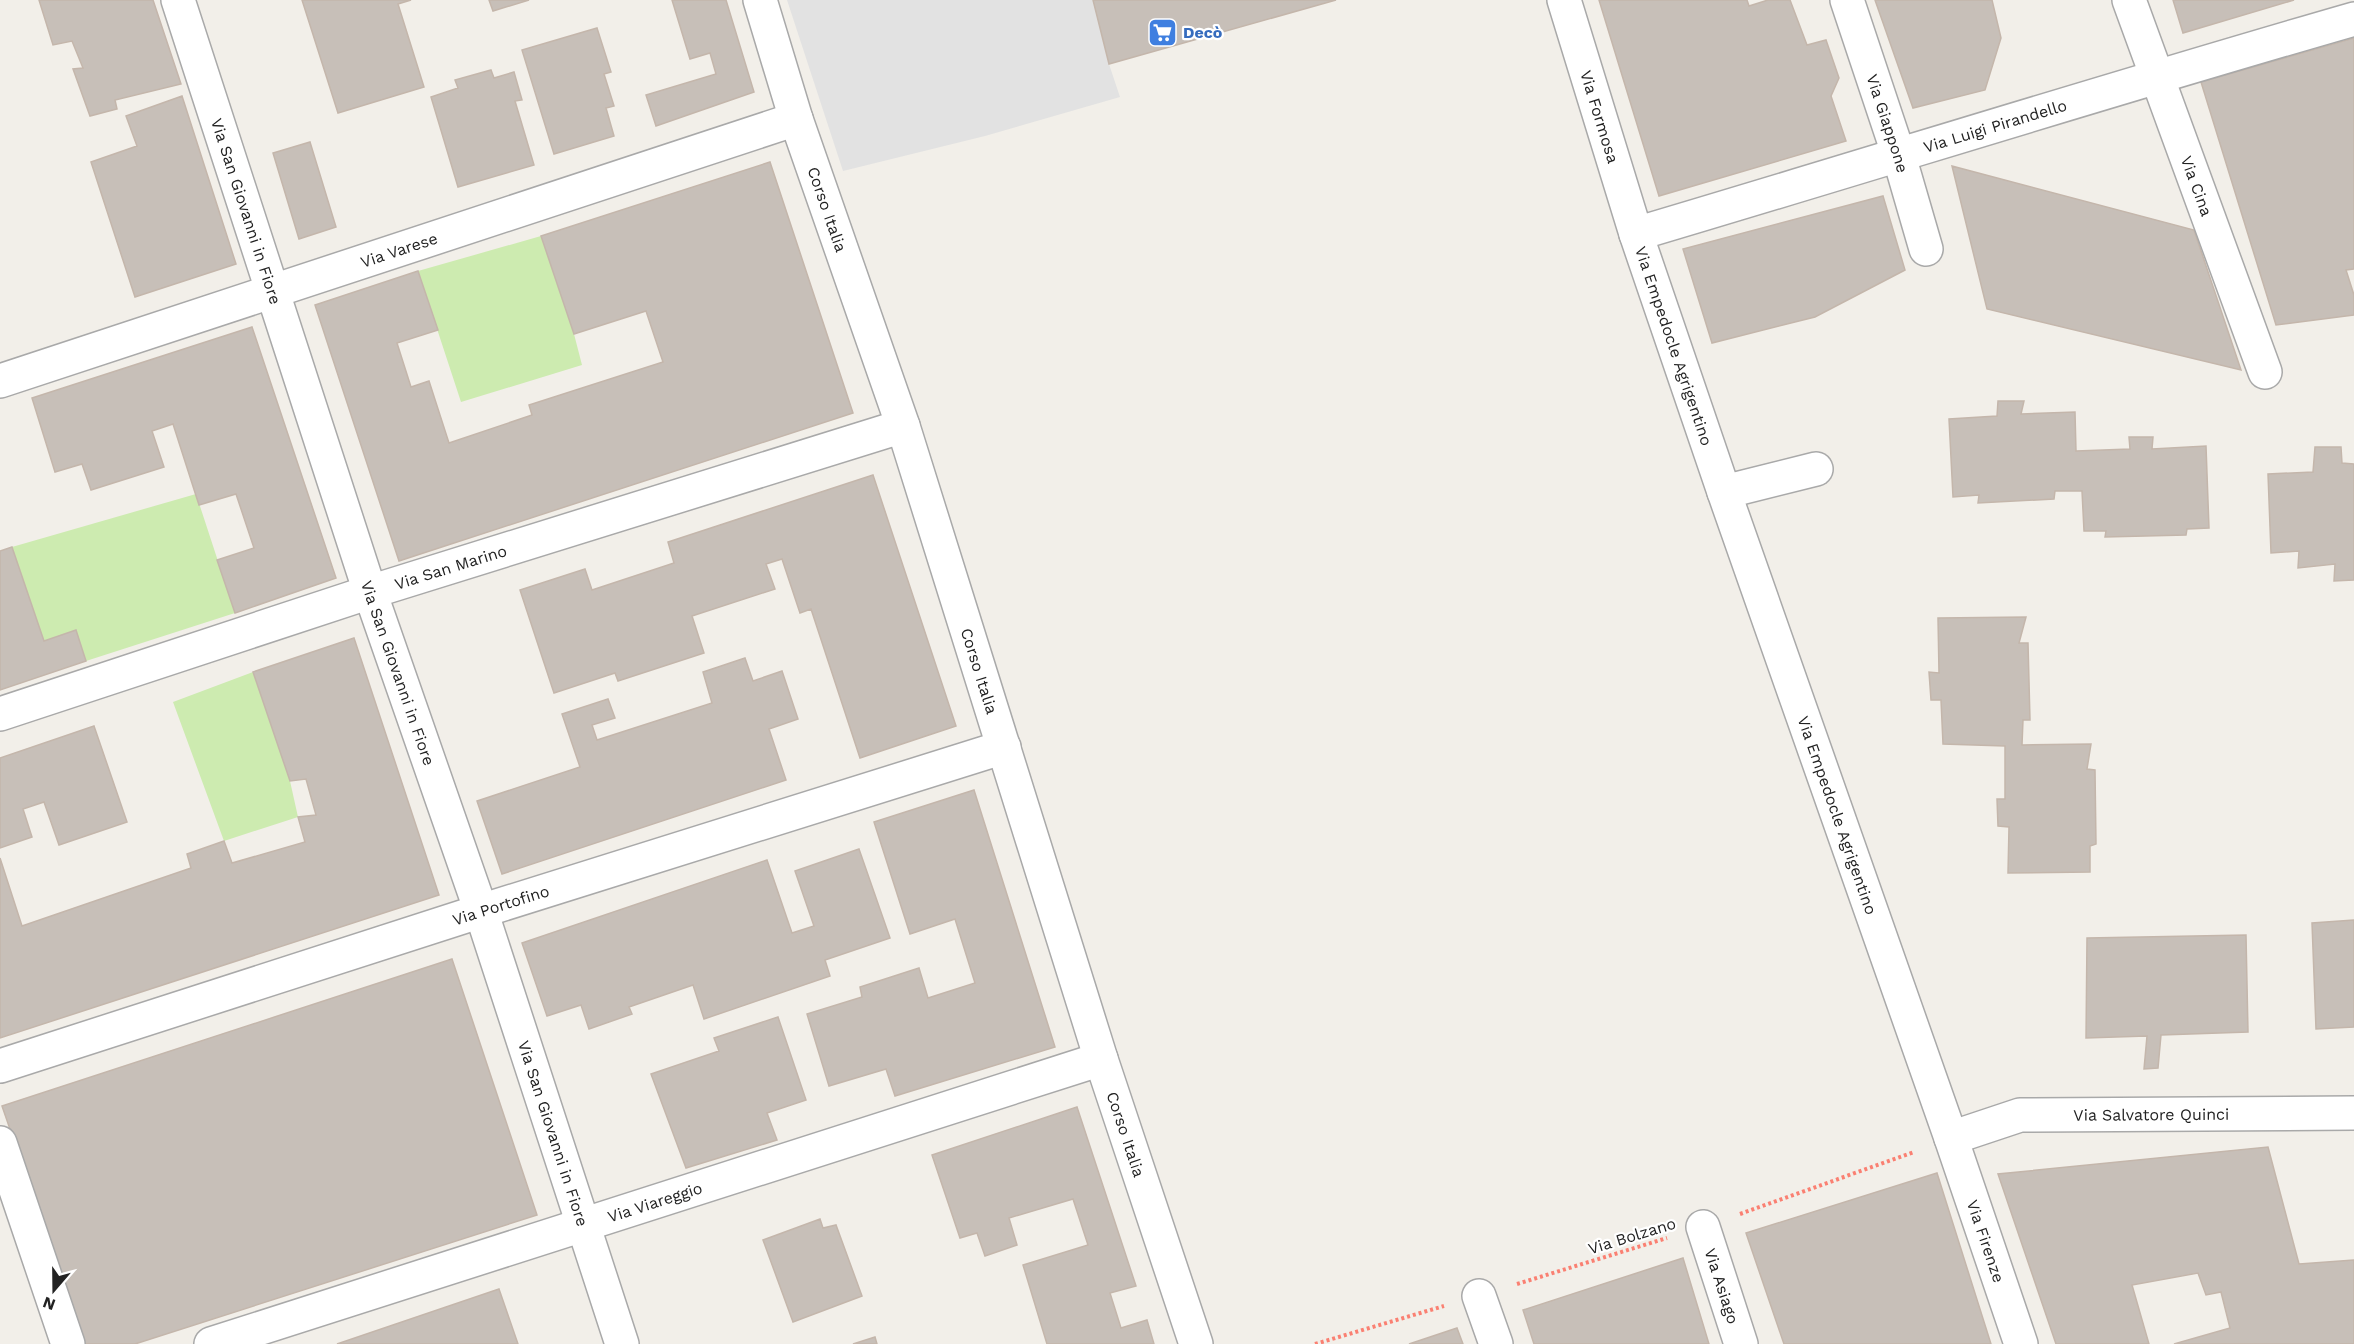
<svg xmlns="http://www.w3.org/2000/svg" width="2354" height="1344" viewBox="0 0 2354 1344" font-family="'Work Sans',sans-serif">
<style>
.grass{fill:#cdebb0}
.parking{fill:#e2e2e2}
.building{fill:#c7bfb8;stroke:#c4b6ab;stroke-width:1.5}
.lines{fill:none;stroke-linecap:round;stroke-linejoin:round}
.minor-casing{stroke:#a9a9a9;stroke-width:36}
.path{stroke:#fa8072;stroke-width:4;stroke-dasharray:3 3;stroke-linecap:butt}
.minor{stroke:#fff;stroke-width:33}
.labels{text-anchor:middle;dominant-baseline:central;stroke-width:4.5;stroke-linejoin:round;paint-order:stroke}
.shop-label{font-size:16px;font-weight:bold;fill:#366cbe;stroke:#fff;text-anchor:start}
.street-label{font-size:16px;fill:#222;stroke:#fff}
</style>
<rect width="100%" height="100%" fill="#f2efe9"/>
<!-- grass -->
<path class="grass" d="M541,236L574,334L582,365L461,402L418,271Z
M196,494L235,613L86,661L76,630L44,641L12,547Z
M253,672L290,781L298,817L224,841L173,702Z"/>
<!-- parking -->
<path class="parking" d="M787,0H1093L1109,64L1120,97L985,136L843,171Z"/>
<!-- building -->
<path class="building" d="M39,0H153L181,84L115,100L117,109L90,116L73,69L83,68L72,41L53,45Z
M302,0H411L398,4L424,87L338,113Z
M489,0H529L493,11Z
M672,0H726L754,92L656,126L646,95L716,74L710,53L690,59Z
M1093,0H1336L1109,64Z
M1599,0H1747L1749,6L1768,0H1790L1807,45L1826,40L1839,78L1831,96L1846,141L1659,196Z
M1875,0H1992L2001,38L1985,90L1913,108Z
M2173,0H2294L2183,33Z
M597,28L611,72L604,74L614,106L606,108L614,136L554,154L522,50Z
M2354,38V269L2346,270L2354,295V315L2276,325L2201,82Z
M491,70L494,78L514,72L522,100L515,101L534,165L458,187L431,97L458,88L455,80Z
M182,96L236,264L135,297L91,162L137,146L126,116Z
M310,142L336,227L299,239L273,153Z
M770,162L853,413L399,561L315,305L418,271L438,330L397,343L411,387L429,381L449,443L532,415L529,405L663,362L646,311L574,334L541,236Z
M1952,166L2194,230L2241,370L1987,309Z
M1883,196L1905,270L1815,317L1712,343L1683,249Z
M252,327L336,578L235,613L217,560L254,548L236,494L199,505L173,424L152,431L164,467L91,490L82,464L55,472L32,398Z
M1998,401H2024L2021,414L2075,412L2076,451L2130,449L2129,437H2153L2152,449L2206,446L2209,528L2187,529L2186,535L2105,537L2106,531H2084L2082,491H2055L2054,499L1978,503L1979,495L1953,497L1949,419L1997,416Z
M2315,447H2341L2342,463L2354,464V580L2334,581L2335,564L2298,568L2299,551L2271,553L2268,474L2313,472Z
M873,475L956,726L860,758L811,609L800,613L782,559L766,564L775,589L692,616L704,653L618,681L615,673L554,693L520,590L585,569L592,590L674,563L668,542Z
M12,547L44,641L76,630L86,661L0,690V551Z
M2026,617L2019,643H2028L2030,720H2023L2022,745L2091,744L2087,769L2095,770L2096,844L2090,846V872L2008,873L2009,827L1998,826L1997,799H2005V746L1943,744L1941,700H1931L1929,672L1939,673L1938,618Z
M354,638L439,895L0,1038V858L22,926L191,868L187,854L224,841L232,863L305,842L298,817L316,815L306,779L290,781L253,672Z
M745,658L753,681L782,671L798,719L769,729L786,780L502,874L477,801L580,767L562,714L608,699L615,718L592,725L597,740L712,703L703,672Z
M94,726L127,822L59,845L44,802L23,809L32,837L0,848V758Z
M974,790L1055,1047L895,1096L886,1069L829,1086L807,1014L862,997L860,987L919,968L928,998L975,983L955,919L910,934L874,822Z
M859,849L890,938L825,960L830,976L704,1019L693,985L629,1007L632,1014L589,1029L581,1005L547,1016L522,943L767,860L792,933L814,926L795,871Z
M2354,920V1027L2316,1029L2312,923Z
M2246,935L2248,1032L2161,1035L2158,1068L2144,1069L2147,1036L2086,1038L2087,938Z
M452,959L537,1215L135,1344H84L2,1106Z
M778,1017L806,1100L767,1113L777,1140L686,1168L651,1074L719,1051L714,1038Z
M1077,1107L1136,1286L1110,1293L1121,1328L1147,1320L1154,1344H1047L1023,1265L1088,1245L1073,1199L1009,1218L1017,1245L985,1256L977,1233L960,1238L932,1155Z
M2268,1147L2299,1264L2354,1260V1344H2174L2230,1328L2221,1292L2206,1295L2198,1273L2132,1285L2149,1344H2056L1998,1174Z
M1937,1173L1991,1344H1784L1746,1233Z
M820,1219L823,1228L836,1225L862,1296L793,1322L763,1240Z
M1683,1258L1709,1344H1534L1523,1310Z
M499,1289L518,1344H337Z
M1457,1328L1463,1344H1409Z
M875,1337L877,1344H853Z"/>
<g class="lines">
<defs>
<g id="minor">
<path id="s1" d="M178,0L370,592L481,911L622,1344"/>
<path id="s2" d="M760,0L796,119L903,426L1101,1059L1196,1344"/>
<path id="s3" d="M1564,0L1636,234L1724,492L1951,1138L2021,1344"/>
<path id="s4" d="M1847,0L1899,156L1926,249"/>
<path id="s5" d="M2129,0L2265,372"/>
<path id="s6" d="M1636,234C1875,163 2114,88 2354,19"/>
<path id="s7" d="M0,381L796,119"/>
<path d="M1724,492L1816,469"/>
<path id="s8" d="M0,714L370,592L903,426"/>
<path id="s9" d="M0,1066L481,911L1004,747"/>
<path id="s10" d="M1951,1138L2020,1115L2354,1113"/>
<path d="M0,1143L68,1344"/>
<path id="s11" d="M1703,1227L1741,1344"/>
<path d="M1479,1296L1496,1344"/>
<path id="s12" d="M211,1344L1101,1059"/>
</g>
</defs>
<!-- minor casing -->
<use href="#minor" class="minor-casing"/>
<!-- path -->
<path class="path" d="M1740,1214L1914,1152
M1517,1284L1667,1238
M1315,1344L1444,1306"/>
<!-- minor -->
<use href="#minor" class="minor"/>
</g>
<!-- icons -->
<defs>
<symbol id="supermarket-square" viewBox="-11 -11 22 22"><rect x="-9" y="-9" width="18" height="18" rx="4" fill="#3f7fe0" stroke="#fff"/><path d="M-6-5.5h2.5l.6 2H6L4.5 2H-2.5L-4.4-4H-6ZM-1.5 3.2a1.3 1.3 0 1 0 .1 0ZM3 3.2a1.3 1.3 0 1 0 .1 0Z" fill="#fff"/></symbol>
</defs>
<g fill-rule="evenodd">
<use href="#supermarket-square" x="1146" y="16" width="33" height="33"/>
</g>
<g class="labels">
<!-- shop labels -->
<g class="shop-label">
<text x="1183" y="32">Decò</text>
</g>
<!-- street labels -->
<g class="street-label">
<text stroke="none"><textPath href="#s3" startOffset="122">Via Formosa</textPath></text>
<text stroke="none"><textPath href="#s4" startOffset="130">Via Giappone</textPath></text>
<text stroke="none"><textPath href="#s6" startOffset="375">Via Luigi Pirandello</textPath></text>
<text stroke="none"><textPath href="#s5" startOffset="198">Via Cina</textPath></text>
<text stroke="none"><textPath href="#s2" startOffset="220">Corso Italia</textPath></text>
<text stroke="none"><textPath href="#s1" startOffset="222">Via San Giovanni in Fiore</textPath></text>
<text stroke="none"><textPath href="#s7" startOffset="420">Via Varese</textPath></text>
<text stroke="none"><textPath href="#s3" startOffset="363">Via Empedocle Agrigentino</textPath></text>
<text stroke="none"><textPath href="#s8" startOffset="474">Via San Marino</textPath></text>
<text stroke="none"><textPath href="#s2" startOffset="706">Corso Italia</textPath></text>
<text stroke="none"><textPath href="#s1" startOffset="708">Via San Giovanni in Fiore</textPath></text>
<text stroke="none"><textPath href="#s3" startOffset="860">Via Empedocle Agrigentino</textPath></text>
<text stroke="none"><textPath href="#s9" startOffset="526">Via Portofino</textPath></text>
<text stroke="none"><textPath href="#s10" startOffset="204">Via Salvatore Quinci</textPath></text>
<text stroke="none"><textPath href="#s1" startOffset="1194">Via San Giovanni in Fiore</textPath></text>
<text stroke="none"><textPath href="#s2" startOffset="1192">Corso Italia</textPath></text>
<text stroke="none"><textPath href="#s12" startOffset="466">Via Viareggio</textPath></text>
<text transform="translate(1632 1236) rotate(-17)">Via Bolzano</text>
<text stroke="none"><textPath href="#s3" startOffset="1311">Via Firenze</textPath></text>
<text stroke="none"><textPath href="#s11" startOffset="62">Via Asiago</textPath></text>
</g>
</g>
<!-- north arrow -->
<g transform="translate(54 1290) rotate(200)" stroke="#ffffff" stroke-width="4.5" paint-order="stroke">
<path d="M0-4.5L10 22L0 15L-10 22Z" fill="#222222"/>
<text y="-9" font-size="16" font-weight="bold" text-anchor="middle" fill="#222222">N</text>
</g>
</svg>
